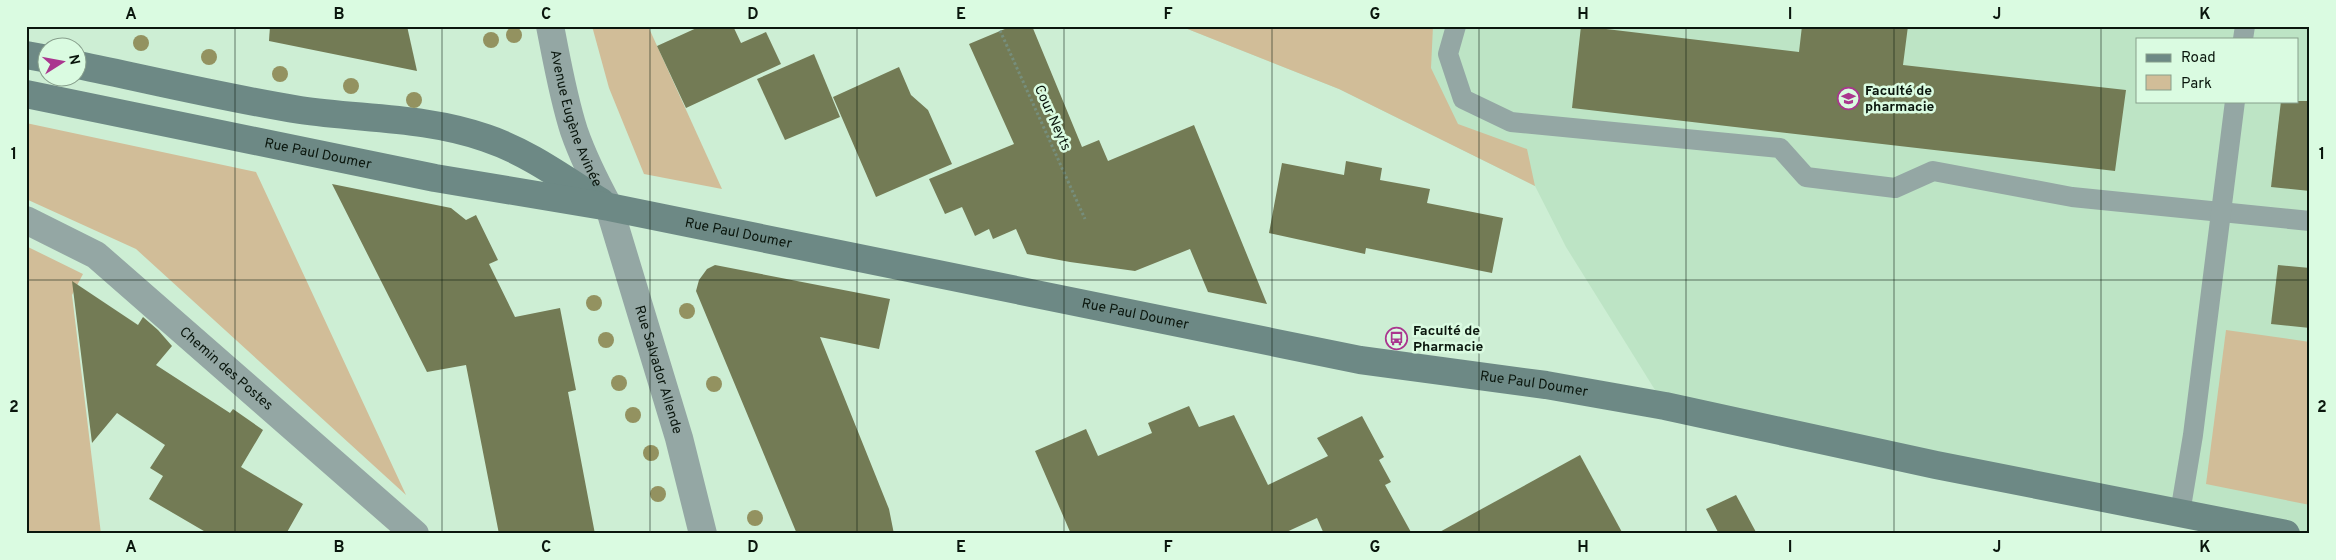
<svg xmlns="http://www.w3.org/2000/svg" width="2336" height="560" font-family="Overpass,sans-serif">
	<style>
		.built { fill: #bde4c5; fill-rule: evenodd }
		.green { fill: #d1bd98 }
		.building { fill: #737b55 }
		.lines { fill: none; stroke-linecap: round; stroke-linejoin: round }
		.path { stroke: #768e7c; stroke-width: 3; stroke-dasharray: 2.5 2.5; stroke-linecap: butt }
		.service { stroke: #94a7a4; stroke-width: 20 }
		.minor { stroke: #94a7a4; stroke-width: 28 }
		.tertiary { stroke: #94a7a4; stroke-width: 28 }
		.secondary { stroke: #6d8985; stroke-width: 28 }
		.tree { fill: #939260 }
		.grid { fill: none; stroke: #0a160d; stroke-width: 1; stroke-opacity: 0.55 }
		.labels { text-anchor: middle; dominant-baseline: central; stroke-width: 5; stroke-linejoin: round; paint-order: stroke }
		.poi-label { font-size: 14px; font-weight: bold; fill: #0a160d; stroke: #dafbe1; text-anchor: start }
		.street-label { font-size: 14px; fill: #0a160d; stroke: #dafbe1 }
		.neatline { fill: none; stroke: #0a160d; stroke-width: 2 }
		.grid-label { font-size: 16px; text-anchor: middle; font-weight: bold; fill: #0a160d }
	</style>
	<rect width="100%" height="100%" fill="#cdeed4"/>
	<!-- built -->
	<path class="built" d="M1180,26H2310V534H2286L1665,406L1566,247L1535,186L1339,89ZM2137,39H2297V101H2137Z"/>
	<!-- green -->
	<g class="green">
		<path d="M592,26H648L722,189L644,174L609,88Z"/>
		<path d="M1180,26H1433L1431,68L1458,124L1527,149L1535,186L1339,89Z"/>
		<path d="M26,123L256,172L406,495L136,249L26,199Z"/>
		<path d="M26,246L83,274L72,295L101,534H26Z"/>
		<path d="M2226,330L2310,342V505L2206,484Z"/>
	</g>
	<!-- building -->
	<g class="building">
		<path d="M270,26H407L417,71L269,41Z"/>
		<path d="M701,26H733L741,43L766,32L781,64L686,108L657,46Z"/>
		<path d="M1012,26H1032L1082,147L1099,140L1108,161L1194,125L1267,304L1208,292L1190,249L1135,271L1070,262L1027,254L1016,229L993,239L989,229L975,236L962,207L945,214L929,179L1014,144L969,44Z"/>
		<path d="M1581,26L1799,52L1802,26H1908L1903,65L2126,90L2115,171L1572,108Z"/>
		<path d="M814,54L840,117L785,140L757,79Z"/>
		<path d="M899,67L911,95L928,110L952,164L876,197L833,97Z"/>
		<path d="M2281,101H2310V191L2271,187Z"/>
		<path d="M1346,161L1382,168L1380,180L1430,189L1427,203L1503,218L1492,273L1366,248L1365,254L1269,233L1282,163L1344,175Z"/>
		<path d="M332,184L451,208L466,220L476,215L498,260L489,264L515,317L560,308L576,390L568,392L595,534H499L466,365L427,372Z"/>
		<path d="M715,265L890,299L879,349L820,337L889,509L894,534H797L696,291L699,280L707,269Z"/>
		<path d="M2278,265L2310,268V328L2271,324Z"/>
		<path d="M72,281L138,325L143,317L158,330L172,346L156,365L230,413L233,409L263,430L241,467L303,504L286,534H209L149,499L163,476L150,468L165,445L117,413L92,443Z"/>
		<path d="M1189,406L1199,427L1234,415L1268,485L1328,456L1317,438L1362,416L1384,457L1379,460L1391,482L1385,485L1412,534H1324L1317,518L1282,534H1071L1035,451L1086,429L1098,456L1152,433L1148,423Z"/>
		<path d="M1580,455L1623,534H1436Z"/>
		<path d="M1736,495L1757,534H1719L1706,509Z"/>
	</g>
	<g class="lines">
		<!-- path -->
		<path class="path" d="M998,26L1085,219"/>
		<!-- service -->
		<g class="service">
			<path d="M1456,26L1448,54L1463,99L1511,122L1780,148L1806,177L1895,188L1933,171L2072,197L2310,221"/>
			<path d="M2243,39L2245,26"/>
			<path d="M2180,513L2193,435L2235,101"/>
		</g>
		<!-- minor -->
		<g class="minor">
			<path id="s1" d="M609,207L679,438L703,534"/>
			<path id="s2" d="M26,220L96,255L415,534"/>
		</g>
		<!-- tertiary -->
		<path class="tertiary" id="s3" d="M550,26C557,61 563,97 574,131C583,157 596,183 609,207"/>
		<!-- secondary -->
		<g class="secondary">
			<path d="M26,55L48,59"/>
			<path d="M78,65C151,80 225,98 300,110C361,119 427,117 486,138C528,152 564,179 601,202"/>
			<path id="s4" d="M26,94L435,178L609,207L1360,360L1546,385L1665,406L1936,465L2286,534"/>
		</g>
	</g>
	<!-- trees -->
	<g class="tree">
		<circle cx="514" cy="35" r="8"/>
		<circle cx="491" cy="40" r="8"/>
		<circle cx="141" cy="43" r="8"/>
		<circle cx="209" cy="57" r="8"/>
		<circle cx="280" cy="74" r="8"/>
		<circle cx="351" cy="86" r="8"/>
		<circle cx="414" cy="100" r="8"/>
		<circle cx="594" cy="303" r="8"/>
		<circle cx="687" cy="311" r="8"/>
		<circle cx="606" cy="340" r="8"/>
		<circle cx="619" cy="383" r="8"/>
		<circle cx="714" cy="384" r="8"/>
		<circle cx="633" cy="415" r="8"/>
		<circle cx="651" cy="453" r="8"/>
		<circle cx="658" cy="494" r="8"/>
		<circle cx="755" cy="518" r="8"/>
	</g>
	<!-- grid -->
	<path class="grid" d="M235,26V534M442,26V534M650,26V534M857,26V534M1064,26V534M1272,26V534M1479,26V534M1686,26V534M1894,26V534M2101,26V534M26,280H2310"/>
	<!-- icons -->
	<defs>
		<symbol id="university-ring" viewBox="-11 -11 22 22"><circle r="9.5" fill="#dafbe1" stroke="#aa368f" stroke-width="1.5"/><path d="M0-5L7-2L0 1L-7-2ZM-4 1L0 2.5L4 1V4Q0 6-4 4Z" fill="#aa368f"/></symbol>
		<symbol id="bus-ring" viewBox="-11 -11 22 22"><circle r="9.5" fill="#dafbe1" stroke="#aa368f" stroke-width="1.5"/><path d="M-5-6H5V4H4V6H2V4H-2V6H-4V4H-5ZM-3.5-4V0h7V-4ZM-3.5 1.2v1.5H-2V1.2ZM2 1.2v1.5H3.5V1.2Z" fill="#aa368f"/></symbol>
	</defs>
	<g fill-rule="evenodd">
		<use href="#university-ring" x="1836" y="86" width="25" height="25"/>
		<use href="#bus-ring" x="1384" y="326" width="25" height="25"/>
	</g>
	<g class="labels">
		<!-- poi labels -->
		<g class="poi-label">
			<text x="1865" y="91">Faculté de<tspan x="1865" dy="16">pharmacie</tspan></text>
			<text x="1413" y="331">Faculté de<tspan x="1413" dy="16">Pharmacie</tspan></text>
		</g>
		<!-- street labels -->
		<g class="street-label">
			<text stroke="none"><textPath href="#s3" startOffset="96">Avenue Eugène Avinée</textPath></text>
			<text transform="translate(1052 118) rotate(66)">Cour Neyts</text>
			<text stroke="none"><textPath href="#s4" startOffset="298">Rue Paul Doumer</textPath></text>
			<text stroke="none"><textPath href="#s4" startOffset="726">Rue Paul Doumer</textPath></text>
			<text stroke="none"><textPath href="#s4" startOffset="1131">Rue Paul Doumer</textPath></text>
			<text stroke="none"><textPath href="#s2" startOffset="251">Chemin des Postes</textPath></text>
			<text stroke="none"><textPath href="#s1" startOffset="170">Rue Salvador Allende</textPath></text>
			<text stroke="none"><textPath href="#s4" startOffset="1536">Rue Paul Doumer</textPath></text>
		</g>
	</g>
	<!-- border -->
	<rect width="2336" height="560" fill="none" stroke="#dafbe1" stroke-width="55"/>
	<!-- legend -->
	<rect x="2136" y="38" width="162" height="65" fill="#dafbe1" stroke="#879f8c"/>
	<rect x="2146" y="54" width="25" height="8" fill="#6d8985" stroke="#879f8c"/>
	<text x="2181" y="62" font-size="15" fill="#0a160d">Road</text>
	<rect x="2146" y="75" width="25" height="15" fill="#d1bd98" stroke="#879f8c"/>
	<text x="2181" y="88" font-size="15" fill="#0a160d">Park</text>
	<!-- north arrow -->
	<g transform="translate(62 62) rotate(79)"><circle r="24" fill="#dafbe1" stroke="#879f8c"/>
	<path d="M0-4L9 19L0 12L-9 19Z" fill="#aa368f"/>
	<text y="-8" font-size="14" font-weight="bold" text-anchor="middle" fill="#0a160d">N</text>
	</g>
	<rect x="28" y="28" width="2280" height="504" class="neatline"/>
	<g class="grid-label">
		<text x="131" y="19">A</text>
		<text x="339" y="19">B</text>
		<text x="546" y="19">C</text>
		<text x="753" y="19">D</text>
		<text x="961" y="19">E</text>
		<text x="1168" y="19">F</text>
		<text x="1375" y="19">G</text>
		<text x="1583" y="19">H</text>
		<text x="1790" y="19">I</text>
		<text x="1997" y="19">J</text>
		<text x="2205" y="19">K</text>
		<text x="14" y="159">1</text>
		<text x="2322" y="159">1</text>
		<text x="14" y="412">2</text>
		<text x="2322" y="412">2</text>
		<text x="131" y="552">A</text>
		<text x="339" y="552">B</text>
		<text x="546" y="552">C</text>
		<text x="753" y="552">D</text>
		<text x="961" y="552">E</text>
		<text x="1168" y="552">F</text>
		<text x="1375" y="552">G</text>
		<text x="1583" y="552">H</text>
		<text x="1790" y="552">I</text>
		<text x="1997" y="552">J</text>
		<text x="2205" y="552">K</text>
	</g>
</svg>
